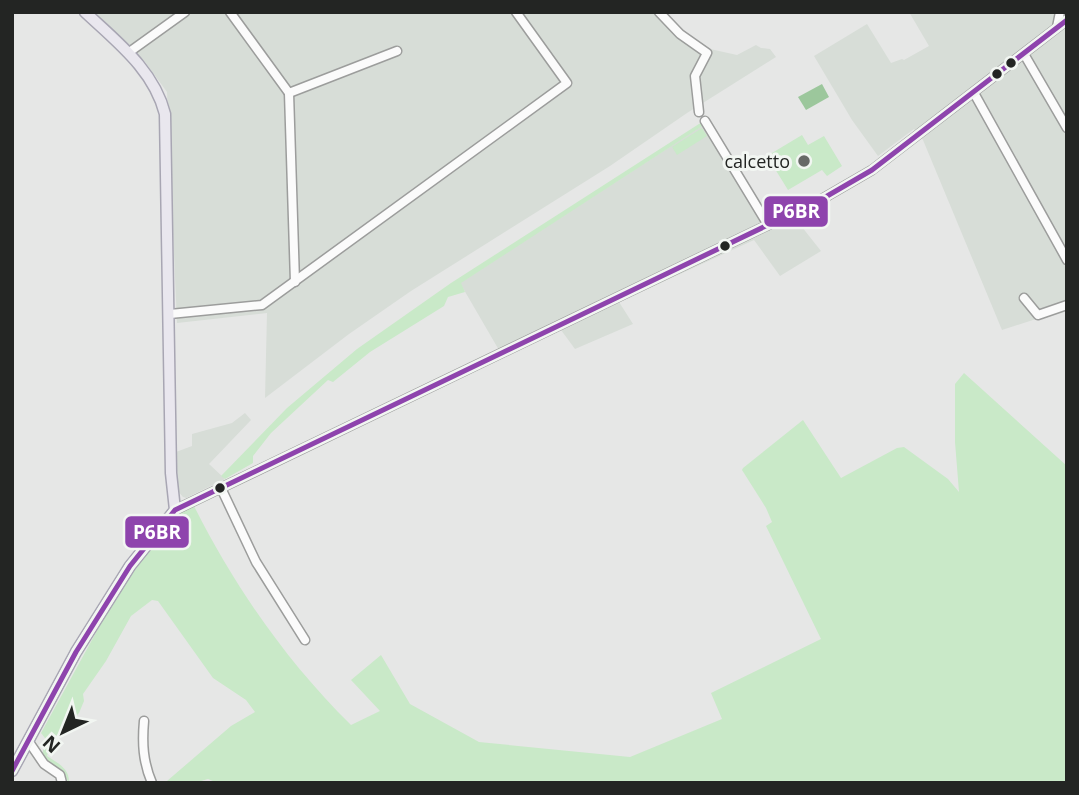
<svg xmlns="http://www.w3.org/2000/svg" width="1079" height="795" font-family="'Open Sans',sans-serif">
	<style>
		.built { fill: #d7ddd7 }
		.green { fill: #c9e9c8 }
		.water { fill: #9cc79c }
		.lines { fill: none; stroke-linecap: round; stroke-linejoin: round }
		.minor-casing { stroke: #9c9d9c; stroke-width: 11 }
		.major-casing { stroke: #a8a6b3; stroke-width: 13 }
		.minor { stroke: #fbfbfb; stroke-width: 8 }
		.major { stroke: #e9e7ee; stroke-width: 10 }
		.bus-1-casing { stroke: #f2f6f2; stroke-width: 10 }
		.bus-1 { stroke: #8e44ad; stroke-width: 5 }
		.bus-dot { fill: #232523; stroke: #f2f6f2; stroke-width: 2.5 }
		.poi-dot { fill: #676967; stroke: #f2f6f2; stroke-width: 2.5 }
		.labels { text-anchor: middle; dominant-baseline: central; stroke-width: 6; stroke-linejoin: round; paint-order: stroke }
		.poi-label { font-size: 18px; fill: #232523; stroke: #f2f6f2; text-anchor: end }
		.line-badge { stroke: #f2f6f2; stroke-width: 2.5 }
		.badge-label { font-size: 19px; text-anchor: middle; font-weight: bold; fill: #fff }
	</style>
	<rect width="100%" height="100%" fill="#e6e7e6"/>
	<!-- built -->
	<g class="built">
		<path d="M94,12H660L697,44L710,49L737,55L756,45L761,48L770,49L776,57L687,113L610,166L411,291L349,334L265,398L267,313L177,323L167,92L145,62Z"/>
		<path d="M909,12H1067V309L1002,330L923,140L914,129L878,156L852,120L814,56L867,24L891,63L902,59L904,60L929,46Z"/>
		<path d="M702,126L767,230L794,217L821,251L780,276L754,240L619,302L633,324L575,349L561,330L503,357L460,283Z"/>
		<path d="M245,413L251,420L209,464L225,479L186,498L183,497L178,491L176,452L192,446V434L232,423Z"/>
	</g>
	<!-- green -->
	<g class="green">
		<path d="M702,122L704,125L461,283L465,292L448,297L444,306L370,352L333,382L328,380L271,433L253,456V463L225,479L221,476L287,408L357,349L451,283Z"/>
		<path d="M702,128L707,136L677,155L672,147Z"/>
		<path d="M802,135L808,145L824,136L842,166L827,176L822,170L788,190L767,156Z"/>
		<path d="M964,373L1067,466V783H218L208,779L194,783H156L167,781L231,726L255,712L246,700L213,678L158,601L152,600L131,616L106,661L83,694L84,701L79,713L51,741L47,756C58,763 70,769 69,783L61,770L42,757L45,738L41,733L122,585L159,533L176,512L193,504C234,586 286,661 351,725L380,711L351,680L381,655L410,704L479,742L630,757L722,719L711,693L821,639L766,526L772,522L766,508L742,470L743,468L803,420L841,478L897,448L904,447L948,479L959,492L955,442V384Z"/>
	</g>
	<!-- water -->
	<path class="water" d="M822,84L829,97L806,110L798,97Z"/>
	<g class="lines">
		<defs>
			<g id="minor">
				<path d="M230,12L289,93L397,51"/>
				<path d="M659,12L680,34L707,53L695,76L699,112"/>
				<path d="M1057,27L1060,12"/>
				<path d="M128,53L185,12"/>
				<path d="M1024,54L1067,128"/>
				<path d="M289,93L295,282"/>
				<path d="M974,93L1067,260"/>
				<path d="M705,121L768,225"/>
				<path d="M1024,298L1038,315L1067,305"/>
				<path d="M170,314L262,305L567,83L516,12"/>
				<path d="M221,488L256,562L305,640"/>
				<path d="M175,510L822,199L872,170L1067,20"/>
				<path d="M144,721C142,743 143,762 152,783"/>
				<path d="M29,742L44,764L60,775L62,783"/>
			</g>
			<path id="major" d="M12,771L76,652L130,566L175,510L171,473L165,114C154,70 117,42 85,12"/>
		</defs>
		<!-- minor casing -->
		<use href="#minor" class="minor-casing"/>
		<!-- major casing -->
		<use href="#major" class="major-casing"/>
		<!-- minor -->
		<use href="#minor" class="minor"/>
		<!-- major -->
		<use href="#major" class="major"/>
		<defs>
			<path id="bus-1" d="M12,771L76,652L130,566L175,510L822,199L872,170L1067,20"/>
		</defs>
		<!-- bus-1 casing -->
		<use href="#bus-1" class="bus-1-casing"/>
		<!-- bus-1 -->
		<use href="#bus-1" class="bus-1"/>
	</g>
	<!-- markers -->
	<g class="bus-dot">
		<circle cx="1011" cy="63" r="6"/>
		<circle cx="997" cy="74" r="6"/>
		<circle cx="725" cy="246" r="6"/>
		<circle cx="220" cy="488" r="6"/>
	</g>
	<circle class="poi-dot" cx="804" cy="161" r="7"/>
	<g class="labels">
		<!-- poi labels -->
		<g class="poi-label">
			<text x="790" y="161">calcetto</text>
		</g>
	</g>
	<g class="line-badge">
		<rect x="763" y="195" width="66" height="33" rx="7" fill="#8e44ad"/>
		<rect x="124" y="515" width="66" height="34" rx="7" fill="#8e44ad"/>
	</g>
	<g class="badge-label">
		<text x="796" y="218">P6BR</text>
		<text x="157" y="539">P6BR</text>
	</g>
	<!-- border -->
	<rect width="1079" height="795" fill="none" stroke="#232523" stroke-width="28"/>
	<!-- north arrow -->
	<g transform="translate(63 732) rotate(223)" stroke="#f2f6f2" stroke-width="5" paint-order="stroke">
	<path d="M0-5L12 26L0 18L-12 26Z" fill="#232523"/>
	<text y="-10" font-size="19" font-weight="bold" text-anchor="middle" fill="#232523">N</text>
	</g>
</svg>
